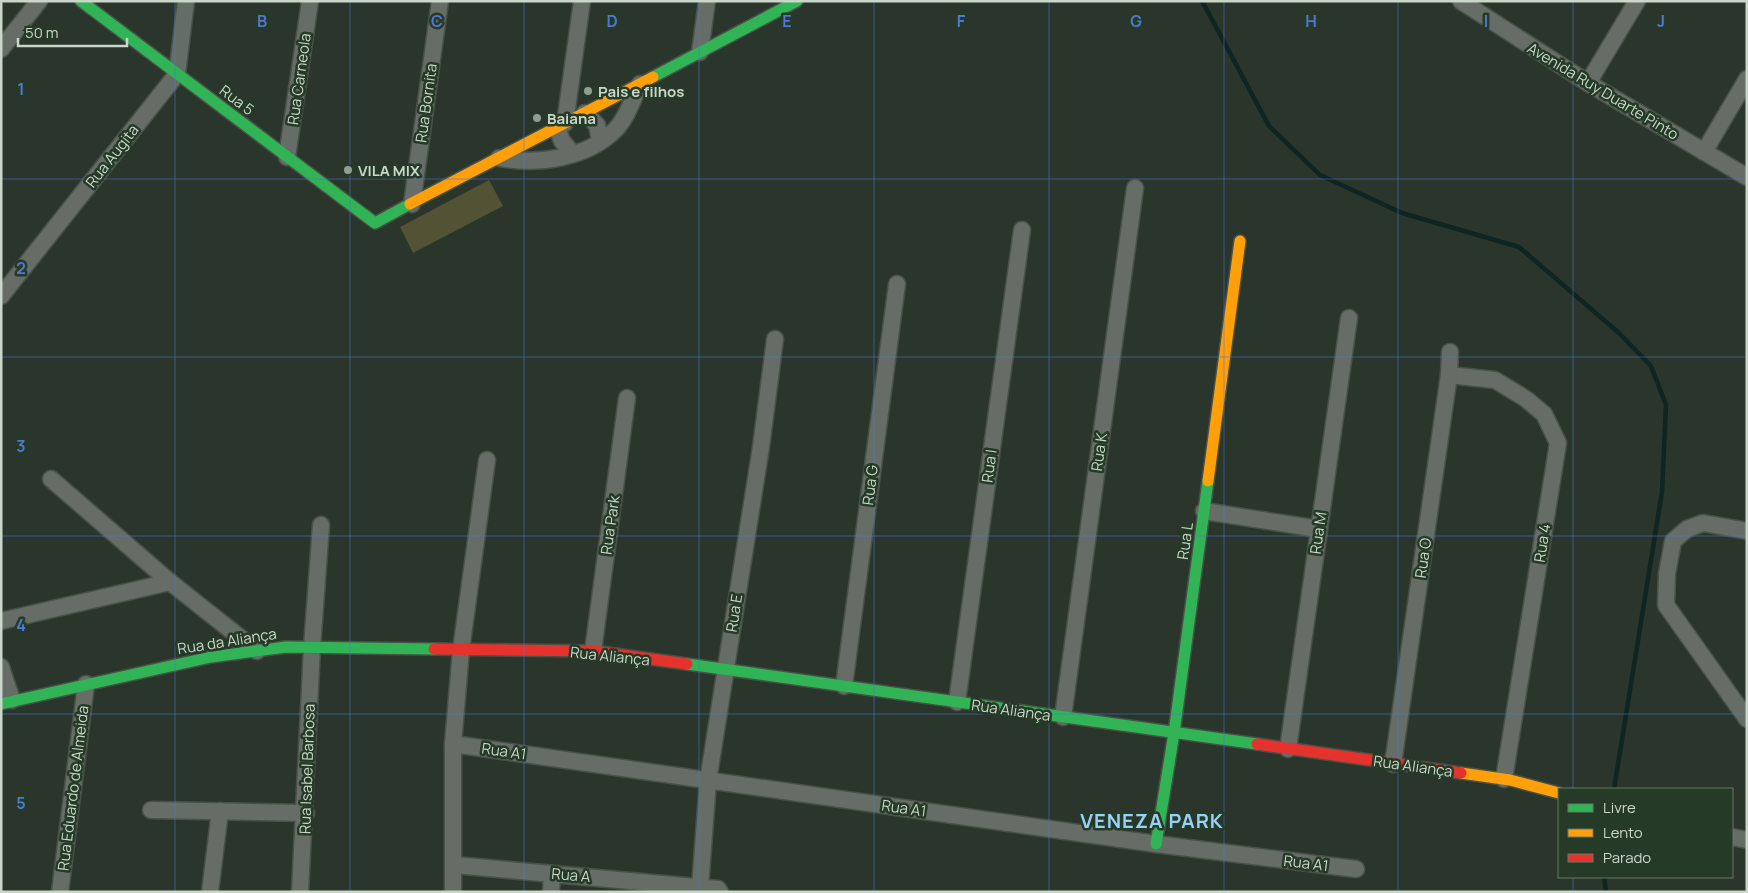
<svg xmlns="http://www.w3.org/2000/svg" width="1748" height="893" font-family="Manrope,sans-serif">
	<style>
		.green { fill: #525235 }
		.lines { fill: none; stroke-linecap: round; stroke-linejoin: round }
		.stream { stroke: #0e2521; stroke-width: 4.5 }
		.street-casing { stroke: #475147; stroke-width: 19 }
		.fast-casing { stroke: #475147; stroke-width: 14 }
		.slow-casing { stroke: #475147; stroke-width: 14 }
		.jam-casing { stroke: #475147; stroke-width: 14 }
		.street { stroke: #656d66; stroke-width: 16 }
		.fast { stroke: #30b455; stroke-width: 11 }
		.slow { stroke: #ff9f0a; stroke-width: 11 }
		.jam { stroke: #e5322d; stroke-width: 11 }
		.grid { fill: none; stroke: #5177d4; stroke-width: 1; stroke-opacity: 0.55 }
		.poi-dot { fill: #919e92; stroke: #253a27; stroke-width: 2 }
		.labels { text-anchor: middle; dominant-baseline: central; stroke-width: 5; stroke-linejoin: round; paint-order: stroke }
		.street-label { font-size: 15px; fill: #c9d6c9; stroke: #253a27 }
		.poi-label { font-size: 15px; font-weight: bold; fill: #c9d6c9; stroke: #253a27; text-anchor: start }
		.district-label { font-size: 20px; font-weight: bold; letter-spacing: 1px; fill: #9acff8; stroke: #253a27 }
		.grid-label { font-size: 16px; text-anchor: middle; font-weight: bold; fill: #5177d4; stroke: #253a27; stroke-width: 5; stroke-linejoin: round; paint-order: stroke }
	</style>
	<rect width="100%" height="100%" fill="#2a352b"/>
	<!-- green -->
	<path class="green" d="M489,180L503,206L413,253L400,227Z"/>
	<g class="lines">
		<!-- stream -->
		<g class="stream">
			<path d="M1202,1L1269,126L1320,175L1402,213L1519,247L1619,333L1651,366L1666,405L1662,492L1614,789"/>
			<path d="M1604,877L1606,892"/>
		</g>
		<defs>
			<g id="street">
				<path d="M1461,1L1588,83L1747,177"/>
				<path d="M1,49L39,1"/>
				<path d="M700,52L707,1"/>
				<path d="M1588,83L1637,1"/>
				<path d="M585,113L597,125L600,141"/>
				<path d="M565,123L582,1"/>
				<path d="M557,128L562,141L573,154"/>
				<path d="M1704,152L1747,79"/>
				<path d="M287,157L310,1"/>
				<path d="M499,158C538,165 587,159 616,129C627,117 633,99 640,84"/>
				<path d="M412,204L440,1"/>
				<path d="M1,296L177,74L186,1"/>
				<path d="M1449,375L1495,380L1526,399L1544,414L1558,443L1504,779"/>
				<path d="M51,479L170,582L257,651"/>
				<path d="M1204,511L1319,529"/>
				<path d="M1747,531L1703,523L1687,529L1673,541L1667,574L1666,605L1747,719"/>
				<path d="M1,621L170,582"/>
				<path d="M593,651L627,398"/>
				<path d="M1,667L12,700"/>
				<path d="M844,686L897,284"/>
				<path d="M957,702L1022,230"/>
				<path d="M1063,717L1135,188"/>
				<path d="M453,744L1156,844L1356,869"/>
				<path d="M1288,749L1349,318"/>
				<path d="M1393,764L1449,375L1450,352"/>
				<path d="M151,810L306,813"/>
				<path d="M1732,837L1747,840"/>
				<path d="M454,865L718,889L720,892"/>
				<path d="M700,887L708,781L761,447L775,339"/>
				<path d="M60,892L86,684"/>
				<path d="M210,892L220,811"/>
				<path d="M300,892L312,647L321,525"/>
				<path d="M453,892V744L461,650L487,460"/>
				<path d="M551,892L552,874"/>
			</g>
			<g id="fast">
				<path d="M81,1L375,223L410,204"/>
				<path d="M653,77L797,1"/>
				<path d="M687,664L1257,744"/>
				<path d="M1,704L211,657L286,647L434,649"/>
				<path d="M1156,844L1174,733L1208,481"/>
			</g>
			<g id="slow">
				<path d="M410,204L653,77"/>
				<path d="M1208,481L1240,241"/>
				<path d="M1461,773L1510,780L1559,793"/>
			</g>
			<g id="jam">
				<path d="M434,649L593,651L687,664"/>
				<path d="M1257,744L1461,773"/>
			</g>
		</defs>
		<!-- street casing -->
		<use href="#street" class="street-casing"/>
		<!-- fast casing -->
		<use href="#fast" class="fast-casing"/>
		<!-- slow casing -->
		<use href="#slow" class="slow-casing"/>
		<!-- jam casing -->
		<use href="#jam" class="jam-casing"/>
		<!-- street -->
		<use href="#street" class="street"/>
		<!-- fast -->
		<use href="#fast" class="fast"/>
		<!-- slow -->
		<use href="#slow" class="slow"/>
		<!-- jam -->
		<use href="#jam" class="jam"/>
	</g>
	<!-- grid -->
	<path class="grid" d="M175,1V892M350,1V892M524,1V892M699,1V892M874,1V892M1049,1V892M1224,1V892M1398,1V892M1573,1V789M1,179H1747M1,357H1747M1,536H1747M1,714H1747M1573,877V892"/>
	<!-- markers -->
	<g class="poi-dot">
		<circle cx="588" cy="91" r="5"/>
		<circle cx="537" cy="118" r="5"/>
		<circle cx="348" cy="170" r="5"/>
	</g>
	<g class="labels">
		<!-- street labels -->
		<g class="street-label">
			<text transform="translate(299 79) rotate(-82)">Rua Carneola</text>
			<text transform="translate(1603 91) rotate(31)">Avenida Ruy Duarte Pinto</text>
			<text transform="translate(237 100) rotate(37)">Rua 5</text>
			<text transform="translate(426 103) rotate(-82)">Rua Bornita</text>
			<text transform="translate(112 156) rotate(-52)">Rua Augita</text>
			<text transform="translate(1099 452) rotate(-82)">Rua K</text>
			<text transform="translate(989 466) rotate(-82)">Rua I</text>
			<text transform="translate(870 485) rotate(-83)">Rua G</text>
			<text transform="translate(610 525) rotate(-82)">Rua Park</text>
			<text transform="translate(1318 533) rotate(-82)">Rua M</text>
			<text transform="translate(1185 541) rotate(-82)">Rua L</text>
			<text transform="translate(1542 543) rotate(-81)">Rua 4</text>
			<text transform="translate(1423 558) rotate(-82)">Rua O</text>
			<text transform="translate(734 613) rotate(-81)">Rua E</text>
			<text transform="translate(227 641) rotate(-9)">Rua da Aliança</text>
			<text transform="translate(610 656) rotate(6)">Rua Aliança</text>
			<text transform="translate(1011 710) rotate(8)">Rua Aliança</text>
			<text transform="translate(504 751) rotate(8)">Rua A1</text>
			<text transform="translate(1413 766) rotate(8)">Rua Aliança</text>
			<text transform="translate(307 769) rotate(-88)">Rua Isabel Barbosa</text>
			<text transform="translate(73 788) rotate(-83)">Rua Eduardo de Almeida</text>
			<text transform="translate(904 808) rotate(8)">Rua A1</text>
			<text transform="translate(1306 863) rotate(7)">Rua A1</text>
			<text transform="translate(571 875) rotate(5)">Rua A</text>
		</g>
		<!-- poi labels -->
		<g class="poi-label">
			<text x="598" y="91">Pais e filhos</text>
			<text x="547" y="118">Baiana</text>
			<text x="358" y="170">VILA MIX</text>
		</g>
		<!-- district labels -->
		<g class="district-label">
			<text x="1152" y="820">VENEZA PARK</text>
		</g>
	</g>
	<g class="grid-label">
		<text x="262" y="27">B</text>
		<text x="437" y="27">C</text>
		<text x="612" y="27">D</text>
		<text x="787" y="27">E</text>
		<text x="961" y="27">F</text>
		<text x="1136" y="27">G</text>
		<text x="1311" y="27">H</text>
		<text x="1486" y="27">I</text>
		<text x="1661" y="27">J</text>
		<text x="21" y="95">1</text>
		<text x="21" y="274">2</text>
		<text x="21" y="452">3</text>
		<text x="21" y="631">4</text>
		<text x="21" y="809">5</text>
	</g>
	<!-- border -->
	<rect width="1748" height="893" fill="none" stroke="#c9d6c9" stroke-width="5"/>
	<!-- legend -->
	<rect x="1558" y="788" width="175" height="90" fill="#253a27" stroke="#677868"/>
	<rect x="1568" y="804" width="25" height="8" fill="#30b455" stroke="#677868"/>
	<text x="1603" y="813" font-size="15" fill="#c9d6c9">Livre</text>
	<rect x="1568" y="829" width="25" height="8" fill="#ff9f0a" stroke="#677868"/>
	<text x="1603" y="838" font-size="15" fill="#c9d6c9">Lento</text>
	<rect x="1568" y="854" width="25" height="8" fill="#e5322d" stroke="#677868"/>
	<text x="1603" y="863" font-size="15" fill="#c9d6c9">Parado</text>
	<!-- scale -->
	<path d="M18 38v8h109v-8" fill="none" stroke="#c9d6c9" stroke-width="2.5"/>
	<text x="25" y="38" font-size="15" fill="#c9d6c9" stroke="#253a27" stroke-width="4" paint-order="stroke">50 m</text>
</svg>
